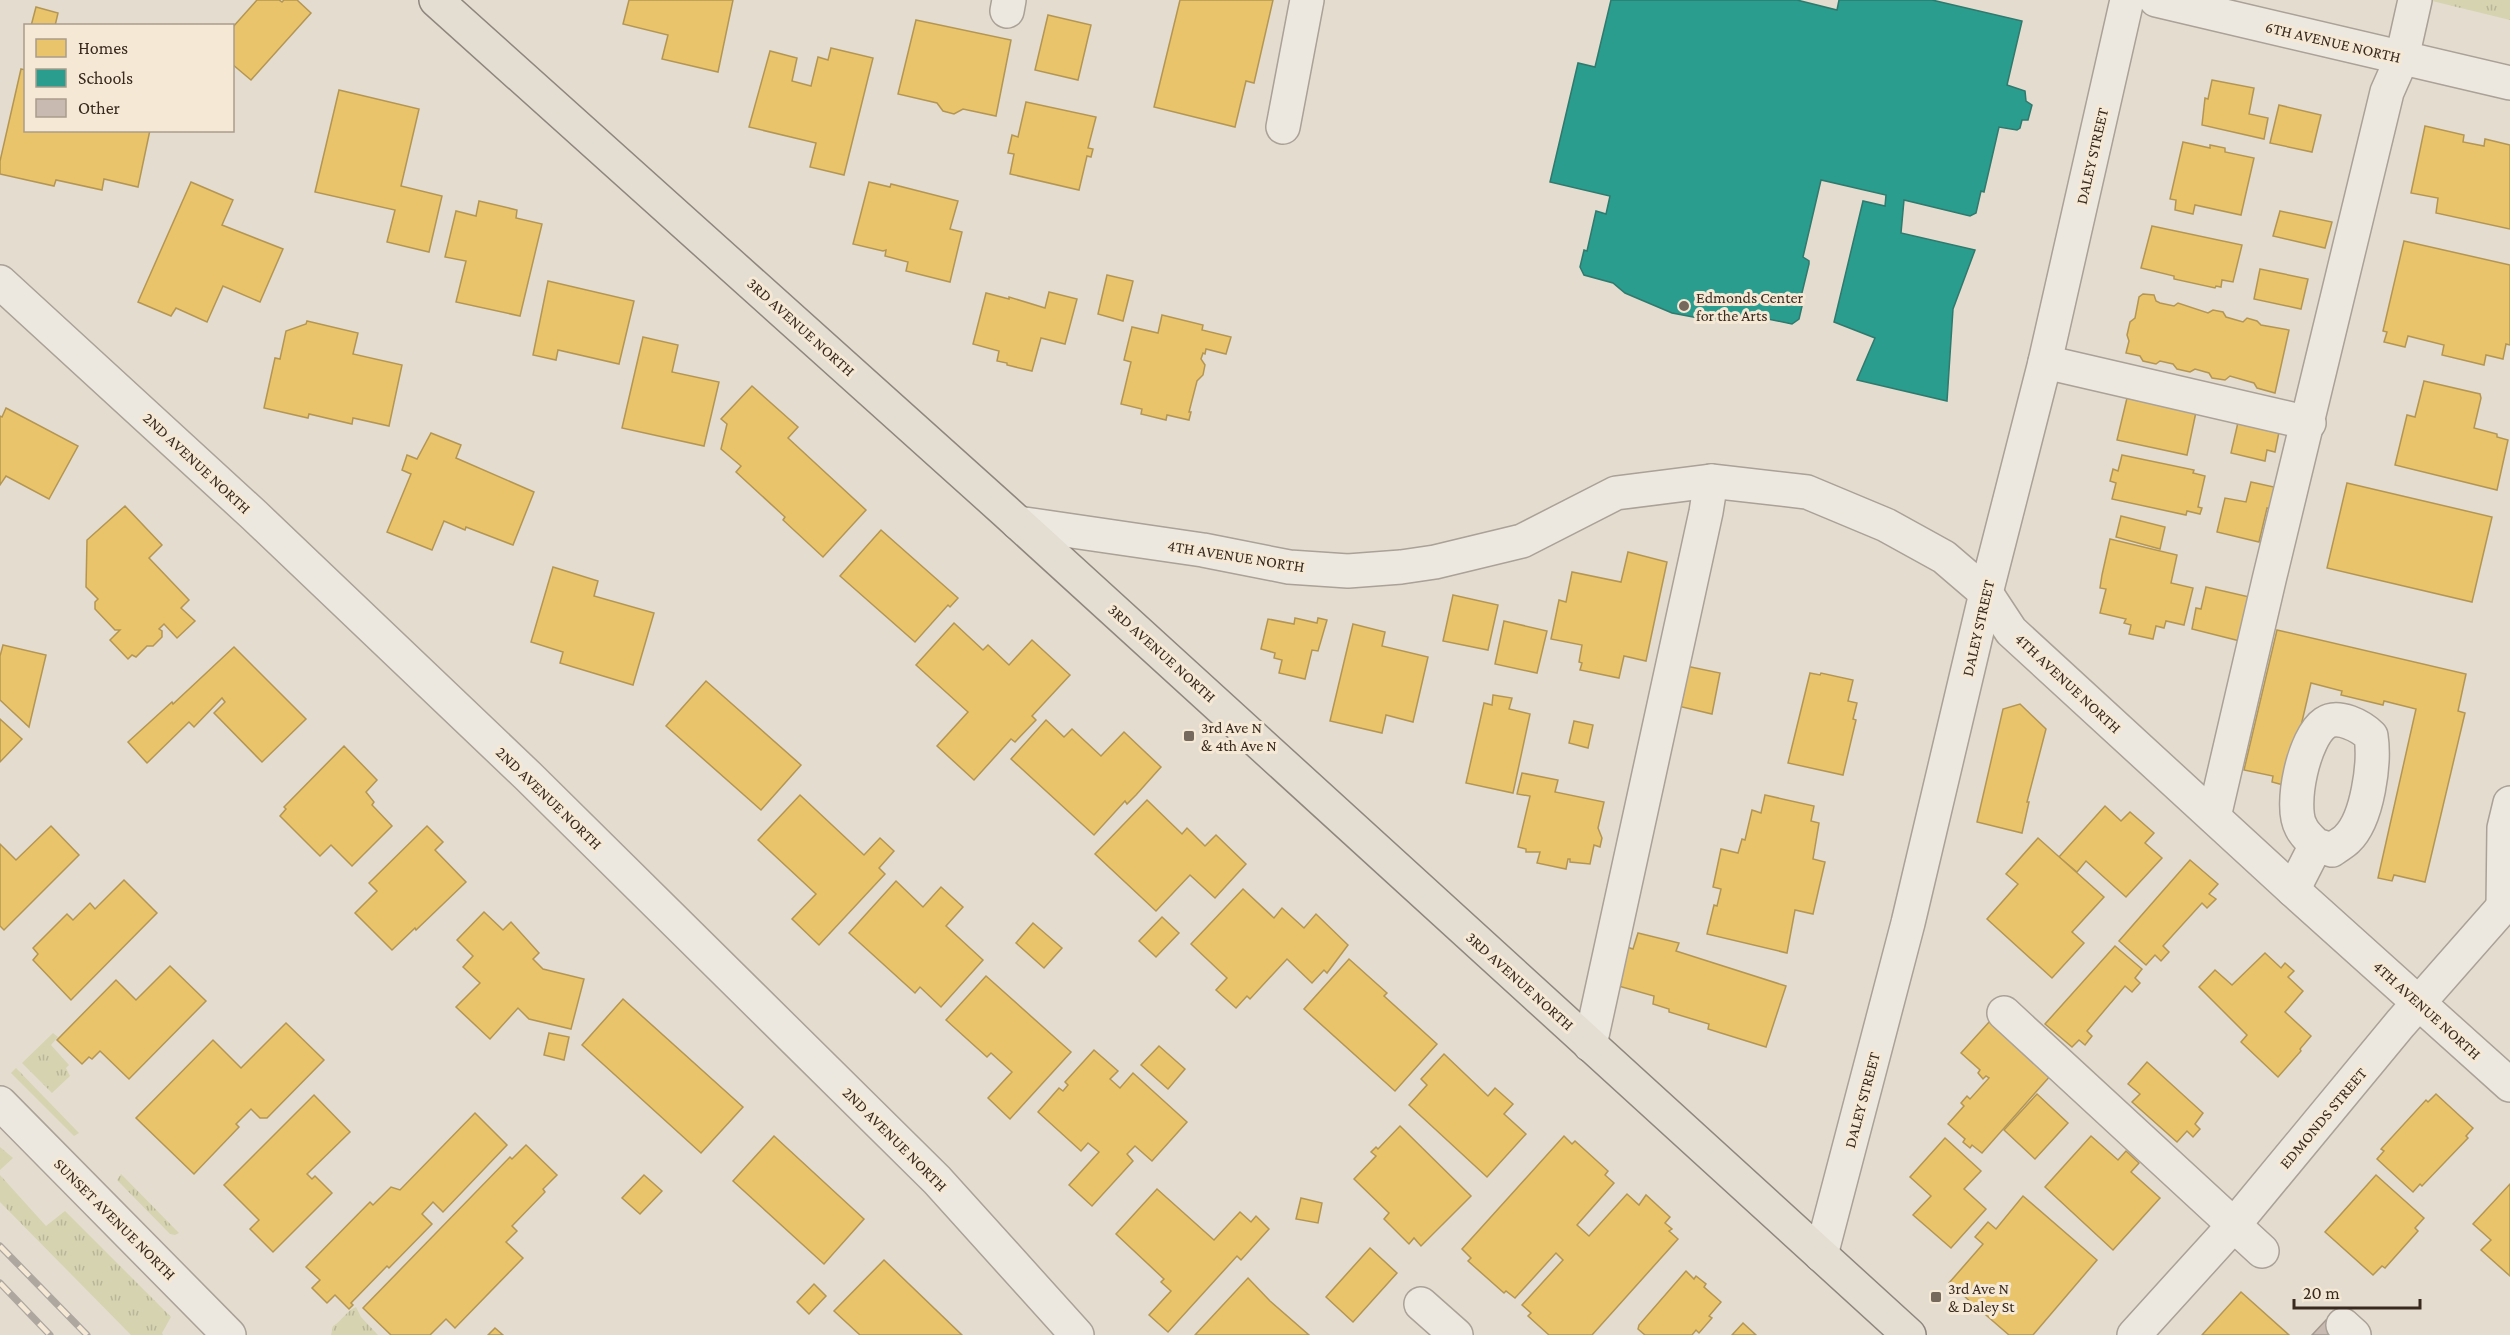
<svg xmlns="http://www.w3.org/2000/svg" width="2510" height="1335" font-family="'Crimson Pro',serif">
	<style>
		.grass { fill: url(#grass-tufts) }
		.homes { fill: #e9c46a; stroke: #b49654; stroke-width: 1.5 }
		.schools { fill: #2a9d8f; stroke: #2e7a6d; stroke-width: 1.5 }
		.building { fill: #c8bab0; stroke: #a5988e; stroke-width: 1.5 }
		.lines { fill: none; stroke-linecap: round; stroke-linejoin: round }
		.minor-casing { stroke: #aaa197; stroke-width: 36 }
		.major-casing { stroke: #8f877e; stroke-width: 36 }
		.minor { stroke: #ece8e0; stroke-width: 33 }
		.major { stroke: #e4ddd2; stroke-width: 33 }
		.rail-casing { stroke: #ada7a0; stroke-width: 7 }
		.rail { stroke: #f5e9d5; stroke-width: 4.5; stroke-dasharray: 14; stroke-linecap: butt }
		.poi-dot { fill: #75685d; stroke: #f5e9d5; stroke-width: 2 }
		.labels { text-anchor: middle; dominant-baseline: central; stroke-width: 6; stroke-linejoin: round; paint-order: stroke }
		.street-label { font-size: 16px; fill: #39291f; stroke: #f5e9d5 }
		.poi-label { font-size: 16px; fill: #39291f; stroke: #f5e9d5; text-anchor: start }
	</style>
	<defs>
		<pattern id="grass-tufts" width="24" height="20" patternUnits="userSpaceOnUse" patternTransform="scale(1.5)"><rect width="24" height="20" fill="#d6d3b1"/><path d="M3 7l-1-3M5 7V3M7 7l1-3M15 17l-1-3M17 17v-4M19 17l1-3" fill="none" stroke="#b8b598"/></pattern>
	</defs>
	<rect width="100%" height="100%" fill="#e4dccf"/>
	<!-- grass -->
	<g class="grass">
		<path d="M2433,0H2510V20L2432,1Z"/>
		<path d="M53,1033L58,1037L51,1045L69,1065L66,1068L70,1076L52,1093L22,1063Z"/>
		<path d="M16,1068L79,1133L74,1136L11,1073Z"/>
		<path d="M0,1147L13,1158L0,1170Z"/>
		<path d="M121,1174L179,1233L175,1235L170,1234L117,1180Z"/>
		<path d="M0,1175L46,1226L65,1211L171,1317L162,1333L163,1335H131L0,1202Z"/>
		<path d="M356,1307L361,1317L378,1335H331L333,1326C342,1321 346,1311 356,1307Z"/>
	</g>
	<!-- homes -->
	<g class="homes">
		<path d="M257,0H279L282,2L284,0H297L311,13L251,80L232,64V28Z"/>
		<path d="M629,0H733L718,72L662,59L668,35L623,24Z"/>
		<path d="M1180,0H1273L1254,83L1246,81L1235,127L1154,107Z"/>
		<path d="M36,7L58,13L55,26H31Z"/>
		<path d="M1048,15L1091,25L1078,80L1035,70Z"/>
		<path d="M916,20L1011,40L996,116L963,109L954,114L943,111L937,103L898,94Z"/>
		<path d="M831,48L873,58L844,175L810,167L816,143L749,127L770,51L797,58L792,81L811,86L818,57L828,60Z"/>
		<path d="M21,69L26,70V130H150L138,187L104,179L102,190L56,180L54,186L0,174V161Z"/>
		<path d="M2212,80L2254,88L2249,114L2268,118L2264,139L2202,125L2205,98L2208,99Z"/>
		<path d="M339,90L419,109L401,186L442,196L429,252L387,242L395,210L315,192Z"/>
		<path d="M1026,102L1096,117L1088,148L1093,149L1091,157L1087,156L1079,190L1010,174L1014,154L1008,153L1012,135L1018,137Z"/>
		<path d="M2279,105L2321,115L2312,152L2270,143Z"/>
		<path d="M2425,126L2464,135L2463,142L2484,146L2485,139L2510,145V229L2436,213L2438,198L2411,193Z"/>
		<path d="M2183,142L2210,148V145L2225,148V152L2254,158L2241,215L2195,205L2193,214L2175,210L2176,200L2170,199Z"/>
		<path d="M191,182L233,200L222,225L283,249L260,302L223,286L207,322L176,308L171,316L138,302Z"/>
		<path d="M869,182L890,187L891,184L958,201L950,229L962,232L950,282L906,271L908,262L885,256L886,250L883,251L853,244Z"/>
		<path d="M479,201L517,210L516,218L542,224L520,316L456,302L466,261L445,257L456,211L476,216Z"/>
		<path d="M2280,211L2332,222L2325,248L2273,236Z"/>
		<path d="M2152,226L2242,245L2233,282L2222,280L2221,287L2216,286L2215,288L2174,279V276L2141,268Z"/>
		<path d="M2404,241L2510,265V345L2506,344L2503,359L2486,355L2484,365L2442,355L2444,345L2408,336L2405,347L2384,342L2387,332L2383,331Z"/>
		<path d="M2260,269L2308,279L2301,309L2254,299Z"/>
		<path d="M1107,275L1133,281L1123,321L1098,314Z"/>
		<path d="M548,281L634,301L619,364L558,350L556,360L533,355Z"/>
		<path d="M1049,292L1077,299L1065,344L1041,338L1032,371L1007,365V363L997,361L999,351L973,344L986,293L1009,299V297L1045,308Z"/>
		<path d="M2143,294L2154,295L2156,301L2160,303L2174,306L2178,303L2208,313L2213,310L2223,312L2226,317L2243,322L2247,318L2257,321L2261,325L2289,330L2275,393L2257,388L2254,383L2230,376L2225,380L2212,378L2209,373L2195,369L2190,372L2177,369L2173,364L2160,361L2156,364L2143,361L2140,356L2126,353L2129,341L2127,335L2130,322L2135,318L2139,297Z"/>
		<path d="M1162,315L1203,325L1202,330L1231,337L1226,354L1206,349L1205,354L1203,353L1201,359L1205,365L1203,375L1197,381L1189,412H1191L1189,420L1167,415L1166,420L1141,414L1142,409L1121,404L1131,362L1124,360L1132,327L1158,333Z"/>
		<path d="M307,321L358,333L353,354L402,365L389,426L353,418L352,424L309,414L308,418L264,408L275,358L280,359L286,331L306,324Z"/>
		<path d="M643,337L678,345L672,372L719,382L704,446L622,428Z"/>
		<path d="M2424,381L2480,394L2481,398L2474,428L2497,434V437L2508,440L2497,490L2395,465L2407,415L2415,417Z"/>
		<path d="M752,386L798,427L788,438L866,510L823,557L783,520L785,517L736,472L741,466L721,449L727,424L721,419Z"/>
		<path d="M2127,398L2196,412L2187,455L2117,440Z"/>
		<path d="M6,408L78,446L49,499L6,476L0,485V416L2,417Z"/>
		<path d="M2239,418L2280,427L2275,452L2267,450L2265,461L2231,453Z"/>
		<path d="M431,433L461,445L456,458L534,492L513,545L466,527L465,530L444,521L432,550L387,532L411,474L402,470L407,455L417,459Z"/>
		<path d="M2122,455L2194,470L2193,473L2205,476L2198,507L2202,508L2200,514L2187,511L2186,515L2112,499L2116,483L2110,481L2113,469L2118,471Z"/>
		<path d="M2251,482L2283,489L2278,511L2267,508L2259,542L2217,532L2225,498L2246,502Z"/>
		<path d="M2347,483L2492,517L2472,602L2327,568Z"/>
		<path d="M125,506L162,545L149,558L189,600L181,608L195,621L177,638L164,624L159,629L162,631V637L153,646H147L136,657L132,655L128,659L110,640L120,630H115L95,609V602L98,599L86,587L87,540Z"/>
		<path d="M2121,516L2165,527L2160,549L2116,537Z"/>
		<path d="M881,530L958,598L950,607L948,605L915,642L840,576Z"/>
		<path d="M2110,539L2177,555L2171,583L2193,588L2184,625L2166,621L2164,628L2156,626L2153,639L2129,634L2131,625L2124,623L2126,619L2100,613L2106,589L2100,588L2102,575Z"/>
		<path d="M1628,552L1667,562L1646,661L1624,656L1619,678L1580,670L1582,663L1579,662L1582,645L1551,639L1559,600L1566,602L1572,572L1621,582Z"/>
		<path d="M553,567L598,581L594,596L654,613L633,685L560,663L563,652L531,642Z"/>
		<path d="M2206,587L2258,599L2248,643L2192,629L2196,608L2201,609Z"/>
		<path d="M1453,595L1498,605L1488,650L1443,641Z"/>
		<path d="M1295,618L1317,623L1318,618L1327,620L1318,651L1312,650L1305,679L1279,673L1282,660L1274,658L1275,653L1261,649L1268,619L1294,624Z"/>
		<path d="M1504,621L1547,631L1537,673L1495,664Z"/>
		<path d="M954,623L983,650L988,645L1009,665L1032,640L1070,675L1032,716L1036,720L1015,742L1011,739L974,780L937,746L968,712L916,665Z"/>
		<path d="M1353,624L1385,632L1382,646L1428,657L1413,722L1386,715L1382,733L1330,721Z"/>
		<path d="M2277,630L2466,674L2458,711L2465,713L2425,882L2394,875L2392,881L2378,878L2416,709L2384,701L2383,705L2341,695L2342,691L2311,683L2287,786L2272,782L2273,776L2244,770Z"/>
		<path d="M3,645L46,655L29,727L0,700V656Z"/>
		<path d="M234,647L306,719L262,762L214,713L225,702L222,698L194,727L189,722L147,763L128,742L172,702L173,704Z"/>
		<path d="M1686,666L1720,673L1712,714L1678,706Z"/>
		<path d="M1810,673L1820,675L1821,673L1853,680L1848,701L1857,703L1853,719L1856,720L1843,775L1788,763Z"/>
		<path d="M706,681L801,765L761,810L666,726Z"/>
		<path d="M1493,695L1512,698L1509,709L1530,714L1513,793L1466,783L1484,703L1492,705Z"/>
		<path d="M2020,704L2046,729L2027,802H2029L2022,833L1977,822L2003,709Z"/>
		<path d="M0,719L22,739L0,762Z"/>
		<path d="M1046,720L1064,737L1072,729L1101,756L1124,732L1161,767L1136,795L1127,804L1125,801L1094,835L1011,759Z"/>
		<path d="M1574,721L1593,725L1588,748L1569,743Z"/>
		<path d="M344,746L377,780L366,792L374,802L372,805L392,826L352,866L331,845L320,856L280,816L286,809L284,807Z"/>
		<path d="M1522,773L1558,780L1555,792L1604,802L1598,828L1602,838L1600,847L1594,845L1590,864L1570,862V859H1568L1566,869L1537,863L1540,852H1526V849L1518,847L1530,796L1517,794Z"/>
		<path d="M800,795L864,855L880,838L894,851L879,868L885,874L819,945L792,919L816,894L758,840Z"/>
		<path d="M1765,795L1814,806L1811,821L1819,823L1813,859L1825,862L1813,914L1795,910L1787,953L1707,934L1714,905L1717,906L1721,889L1713,887L1721,849L1738,853L1742,839L1745,840L1752,810L1761,813Z"/>
		<path d="M1147,800L1182,834L1187,828L1205,846L1216,835L1246,864L1215,898L1190,875L1156,911L1095,854Z"/>
		<path d="M2105,806L2121,821L2130,812L2154,833L2145,843L2162,858L2126,897L2086,861L2077,872L2059,857Z"/>
		<path d="M51,826L79,855L4,930L0,926V844L16,860Z"/>
		<path d="M427,826L443,842L435,850L466,882L416,930L415,928L392,950L355,913L377,891L369,883Z"/>
		<path d="M2038,838L2104,897L2072,932L2084,943L2052,978L1987,919L2018,884L2006,874Z"/>
		<path d="M2190,860L2218,884L2209,894L2216,899L2207,908L2202,903L2163,946L2169,952L2161,961L2155,955L2146,965L2119,941Z"/>
		<path d="M124,880L157,913L71,1000L33,960L38,954L33,948L67,914L73,920L90,903L95,909Z"/>
		<path d="M896,881L923,907L941,887L963,907L946,926L983,960L941,1007L920,987L915,993L849,933Z"/>
		<path d="M1243,889L1274,918L1282,908L1304,928L1316,914L1348,945L1327,973L1324,970L1312,983L1287,959L1250,999L1247,996L1236,1008L1216,990L1227,978L1191,944Z"/>
		<path d="M484,912L503,930L511,922L539,953L533,959L543,969L584,979L571,1029L529,1019L518,1008L490,1039L456,1007L480,983L463,967L473,956L457,940Z"/>
		<path d="M1162,917L1179,933L1156,957L1139,941Z"/>
		<path d="M1033,923L1062,948L1044,968L1016,943Z"/>
		<path d="M1638,933L1679,943L1676,951L1786,986L1766,1047L1708,1029L1709,1024L1669,1012V1009L1653,1004L1654,996L1615,985L1627,947L1633,949Z"/>
		<path d="M2115,946L2142,969L2135,978L2140,983L2132,992L2125,986L2087,1031L2092,1036L2085,1045L2079,1040L2072,1047L2045,1024Z"/>
		<path d="M2265,953L2281,968L2285,963L2294,971L2288,977L2303,991L2285,1012L2311,1036L2300,1049L2301,1051L2278,1077L2241,1042L2247,1035L2199,987L2215,970L2232,985Z"/>
		<path d="M1349,959L1387,993L1384,996L1437,1044L1395,1091L1304,1009Z"/>
		<path d="M170,966L206,1001L129,1079L100,1051L92,1059L89,1057L82,1064L57,1040L116,980L136,1000Z"/>
		<path d="M986,976L1071,1052L1010,1119L988,1098L1012,1072L991,1053L987,1057L946,1020Z"/>
		<path d="M623,999L743,1107L701,1153L582,1045Z"/>
		<path d="M1990,1021L2051,1075L1982,1153L1972,1145L1970,1148L1963,1142L1965,1139L1948,1124L1964,1106L1961,1103L1967,1096L1970,1099L1989,1078L1986,1076L1983,1079L1978,1073L1980,1070L1961,1053Z"/>
		<path d="M286,1023L324,1060L267,1118H260L251,1109L236,1124L239,1127L194,1174L136,1118L213,1040L241,1068Z"/>
		<path d="M549,1033L569,1037L564,1060L544,1055Z"/>
		<path d="M1159,1046L1185,1069L1168,1089L1141,1065Z"/>
		<path d="M1094,1050L1118,1071L1110,1079L1120,1088L1133,1073L1187,1122L1152,1161L1135,1146L1127,1154L1133,1161L1092,1206L1069,1185L1099,1152L1088,1143L1081,1151L1038,1112L1059,1088L1063,1091L1068,1085L1065,1082Z"/>
		<path d="M1444,1054L1488,1096L1495,1088L1513,1104L1504,1114L1526,1134L1487,1177L1409,1105L1427,1085L1421,1079Z"/>
		<path d="M2147,1062L2203,1113L2195,1124L2200,1129L2193,1137L2187,1131L2177,1142L2132,1102L2140,1094L2128,1084Z"/>
		<path d="M2037,1094L2068,1123L2035,1159L2004,1130Z"/>
		<path d="M2436,1094L2473,1128L2466,1136L2468,1138L2422,1186L2420,1184L2413,1192L2377,1159L2384,1151L2381,1149L2426,1100L2428,1102Z"/>
		<path d="M314,1095L350,1132L307,1174L312,1179L315,1176L332,1193L273,1252L250,1229L259,1220L224,1185Z"/>
		<path d="M475,1113L507,1145L443,1212L433,1202L422,1214L432,1224L389,1268L387,1266L351,1303L353,1305L349,1309L335,1295L327,1303L312,1288L320,1280L306,1267L370,1202L373,1205L391,1187L400,1190Z"/>
		<path d="M1400,1126L1471,1196L1421,1246L1414,1238L1409,1244L1384,1219L1389,1213L1354,1179L1376,1156L1371,1152L1376,1147L1378,1149Z"/>
		<path d="M774,1136L864,1219L824,1264L733,1181Z"/>
		<path d="M1564,1136L1572,1144L1575,1141L1608,1171L1605,1175L1614,1183L1577,1225L1589,1236L1627,1194L1639,1205L1646,1195L1670,1217L1665,1223L1672,1229L1669,1231L1678,1239L1592,1335H1549L1528,1316L1531,1313L1522,1305L1563,1260L1556,1253L1515,1298L1506,1291L1504,1293L1468,1261L1471,1258L1462,1249Z"/>
		<path d="M2091,1136L2118,1160L2126,1151L2139,1163L2131,1172L2160,1198L2113,1250L2045,1187Z"/>
		<path d="M1945,1138L1981,1171L1964,1189L1986,1209L1951,1248L1913,1215L1931,1196L1910,1177Z"/>
		<path d="M526,1145L557,1175L543,1189L545,1192L512,1226L517,1231L506,1242L523,1258L455,1328L446,1319L430,1335H391L363,1308L510,1157L512,1159Z"/>
		<path d="M644,1175L662,1191L640,1214L622,1198Z"/>
		<path d="M2376,1175L2424,1218L2415,1228L2418,1231L2385,1268L2382,1266L2373,1275L2325,1232Z"/>
		<path d="M2510,1184V1276L2481,1250L2491,1240L2473,1224Z"/>
		<path d="M1157,1189L1214,1240L1240,1212L1251,1222L1256,1216L1269,1229L1241,1260L1237,1256L1168,1332L1149,1315L1171,1291L1161,1282L1164,1279L1116,1234Z"/>
		<path d="M2023,1196L2097,1260L2033,1335H2009L1949,1283L1983,1244L1975,1237L1988,1222L1996,1229Z"/>
		<path d="M1301,1198L1322,1203L1318,1223L1296,1219Z"/>
		<path d="M1370,1248L1397,1273L1353,1322L1326,1297Z"/>
		<path d="M884,1260L962,1335H860L834,1311Z"/>
		<path d="M1686,1271L1694,1279L1696,1276L1706,1284L1704,1287L1721,1302L1709,1316L1712,1318L1699,1333L1696,1330L1692,1335H1645L1638,1329L1639,1325Z"/>
		<path d="M1248,1278L1270,1301L1309,1335H1195Z"/>
		<path d="M814,1284L826,1296L809,1314L797,1302Z"/>
		<path d="M2241,1292L2289,1335H2202Z"/>
		<path d="M1743,1323L1756,1335H1732Z"/>
		<path d="M495,1328L503,1335H488Z"/>
	</g>
	<!-- schools -->
	<path class="schools" d="M1611,0H1797L1837,10L1839,0H1932L2022,21L2007,85L2025,91L2026,101L2032,105L2028,120H2022L2020,128L2017,130L1999,127L1984,192L1981,191L1976,213L1970,216L1904,200L1901,233L1975,250L1953,309L1947,401L1857,380L1875,338L1834,322L1863,201L1885,206L1886,195L1821,180L1803,257L1809,261V264L1800,301L1803,302L1799,319L1792,324L1763,318L1745,320H1709L1672,313L1625,293L1613,283L1584,275L1580,267L1584,250L1587,251L1596,211L1606,214L1610,196L1550,182L1578,63L1595,67Z"/>
	<!-- building -->
	<path class="building" d="M2326,1320L2342,1335H2312Z"/>
	<g class="lines">
		<defs>
			<g id="minor">
				<path d="M2156,0L2510,83"/>
				<path d="M1007,11L1009,0"/>
				<path d="M1283,127L1307,0"/>
				<path d="M0,282L254,515L528,776L937,1180L1077,1335"/>
				<path d="M2045,362L2309,423"/>
				<path d="M1018,523L1203,550L1289,567L1348,571L1401,567L1435,562L1522,541L1616,493L1711,481L1807,492L1886,525L1944,557L1986,593L2011,631L2293,890L2510,1085"/>
				<path d="M2214,817L2269,580L2387,92L2402,58L2415,0"/>
				<path d="M2293,890L2316,845L2332,850C2337,846 2343,843 2347,839C2368,819 2375,762 2371,736C2361,726 2338,714 2325,723C2304,737 2289,806 2301,827C2304,834 2311,840 2316,845"/>
				<path d="M2503,907L2504,828L2510,803"/>
				<path d="M2004,1013L2262,1251"/>
				<path d="M1590,1045L1706,512L1711,481"/>
				<path d="M0,1103L229,1335"/>
				<path d="M1821,1255L1908,923L1986,593L2045,362L2127,0"/>
				<path d="M1421,1304L1456,1335"/>
				<path d="M2343,1325L2354,1335"/>
				<path d="M2134,1335L2233,1226L2400,1024L2510,899"/>
			</g>
			<path id="major" d="M436,0L1005,511L1909,1335"/>
		</defs>
		<!-- minor casing -->
		<use href="#minor" class="minor-casing"/>
		<!-- major casing -->
		<use href="#major" class="major-casing"/>
		<!-- minor -->
		<use href="#minor" class="minor"/>
		<!-- major -->
		<use href="#major" class="major"/>
		<defs>
			<g id="rail">
				<path d="M0,1246L87,1335"/>
				<path d="M0,1283L50,1335"/>
			</g>
		</defs>
		<!-- rail casing -->
		<use href="#rail" class="rail-casing"/>
		<!-- rail -->
		<use href="#rail" class="rail"/>
	</g>
	<!-- markers -->
	<g class="poi-dot">
		<circle cx="1684" cy="306" r="6"/>
		<rect x="1183" y="730" width="12" height="12" rx="3"/>
		<rect x="1930" y="1291" width="12" height="12" rx="3"/>
	</g>
	<g class="labels">
		<!-- street labels -->
		<g class="street-label">
			<text transform="translate(2333 42) rotate(13)">6TH AVENUE NORTH</text>
			<text transform="translate(2092 156) rotate(-77)">DALEY STREET</text>
			<text transform="translate(801 327) rotate(42)">3RD AVENUE NORTH</text>
			<text transform="translate(197 463) rotate(43)">2ND AVENUE NORTH</text>
			<text transform="translate(1236 556) rotate(9)">4TH AVENUE NORTH</text>
			<text transform="translate(1978 628) rotate(-77)">DALEY STREET</text>
			<text transform="translate(1162 653) rotate(42)">3RD AVENUE NORTH</text>
			<text transform="translate(2068 683) rotate(43)">4TH AVENUE NORTH</text>
			<text transform="translate(549 798) rotate(44)">2ND AVENUE NORTH</text>
			<text transform="translate(1520 981) rotate(42)">3RD AVENUE NORTH</text>
			<text transform="translate(2427 1010) rotate(42)">4TH AVENUE NORTH</text>
			<text transform="translate(1862 1100) rotate(-75)">DALEY STREET</text>
			<text transform="translate(2323 1118) rotate(-50)">EDMONDS STREET</text>
			<text transform="translate(895 1139) rotate(45)">2ND AVENUE NORTH</text>
			<text transform="translate(115 1219) rotate(45)">SUNSET AVENUE NORTH</text>
		</g>
		<!-- poi labels -->
		<g class="poi-label">
			<text x="1696" y="297">Edmonds Center<tspan x="1696" dy="18">for the Arts</tspan></text>
			<text x="1201" y="727">3rd Ave N<tspan x="1201" dy="18">&amp; 4th Ave N</tspan></text>
			<text x="1948" y="1288">3rd Ave N<tspan x="1948" dy="18">&amp; Daley St</tspan></text>
		</g>
	</g>
	<!-- legend -->
	<rect x="24" y="24" width="210" height="108" fill="#f5e9d5" stroke="#aa9c8c" stroke-width="1.5"/>
	<rect x="36" y="39" width="30" height="18" fill="#e9c46a" stroke="#aa9c8c" stroke-width="1.5"/>
	<text x="78" y="54" font-size="18" fill="#39291f">Homes</text>
	<rect x="36" y="69" width="30" height="18" fill="#2a9d8f" stroke="#aa9c8c" stroke-width="1.5"/>
	<text x="78" y="84" font-size="18" fill="#39291f">Schools</text>
	<rect x="36" y="99" width="30" height="18" fill="#c8bab0" stroke="#aa9c8c" stroke-width="1.5"/>
	<text x="78" y="114" font-size="18" fill="#39291f">Other</text>
	<!-- scale -->
	<path d="M2294 1299v9h126v-9" fill="none" stroke="#39291f" stroke-width="3"/>
	<text x="2303" y="1299" font-size="18" fill="#39291f" stroke="#f5e9d5" stroke-width="4.5" paint-order="stroke">20 m</text>
</svg>
